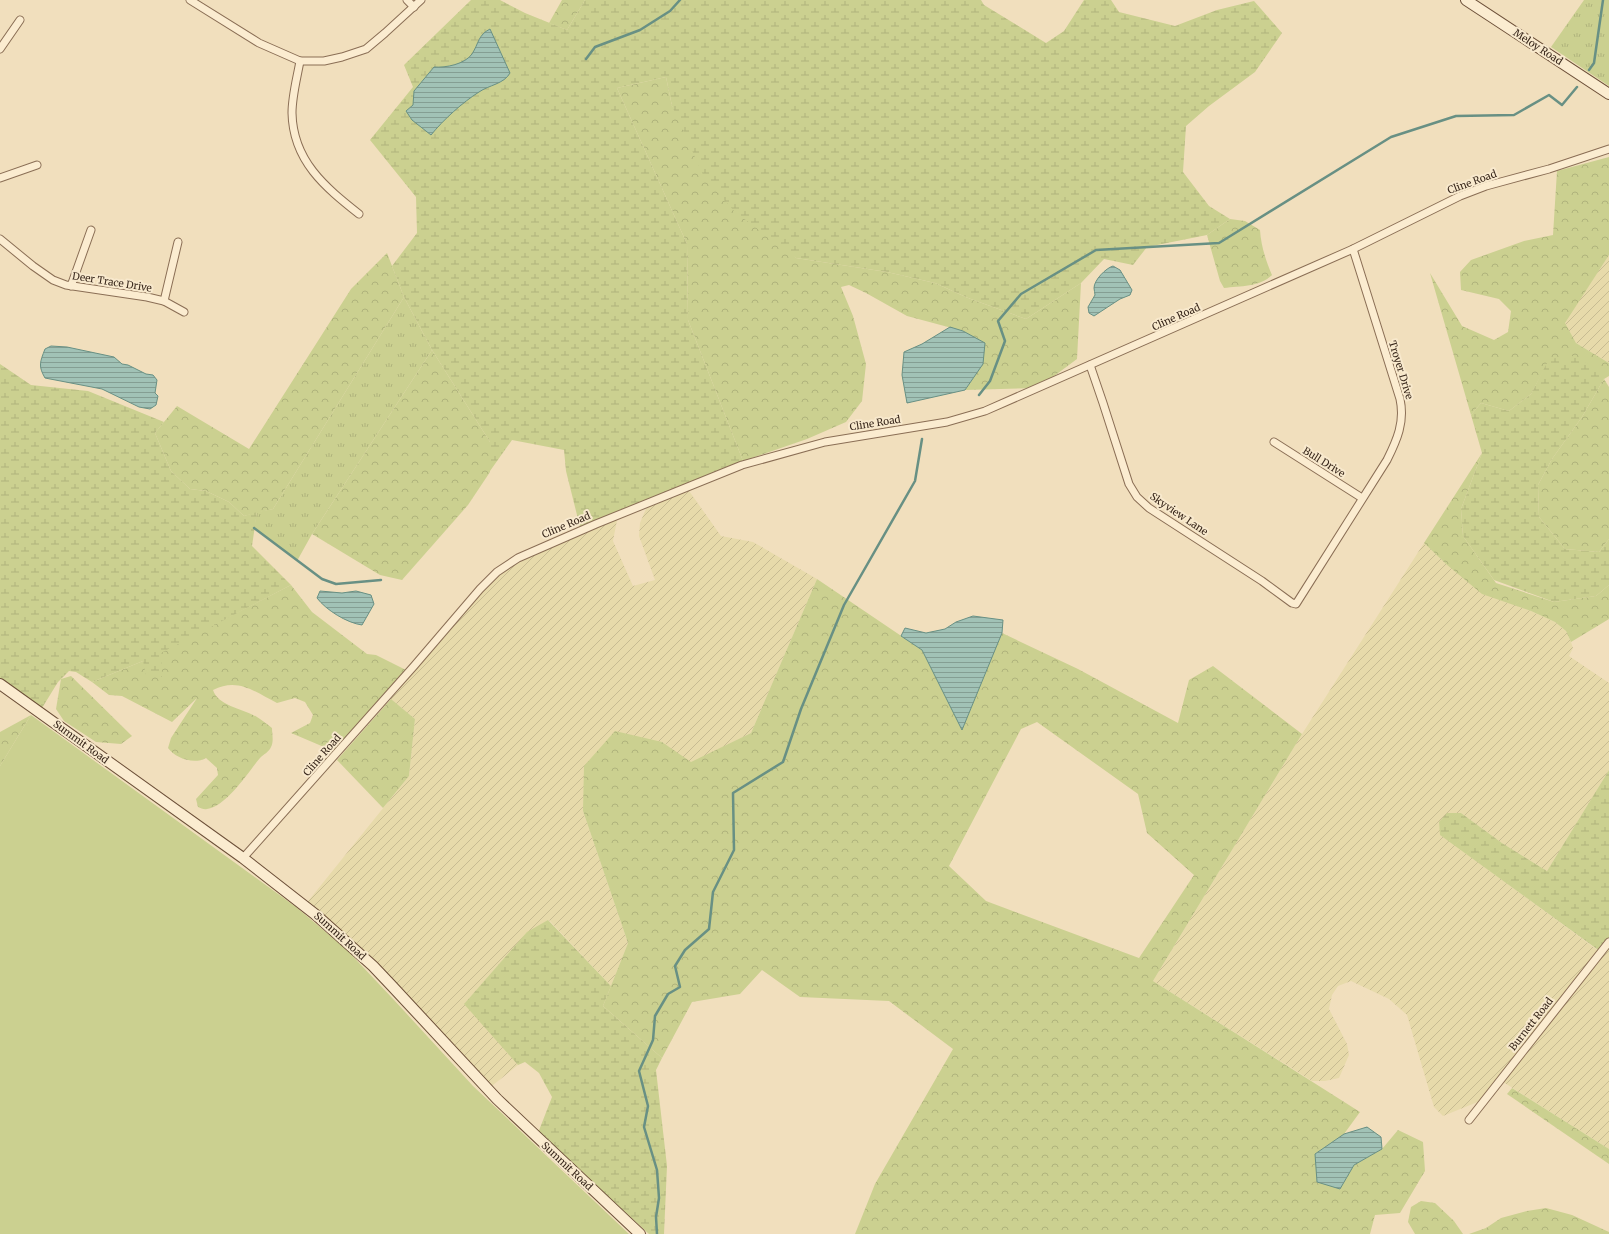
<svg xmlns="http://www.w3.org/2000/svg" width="1609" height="1234" font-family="Merriweather,serif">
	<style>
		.farmland { fill: url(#farmland-furrows) }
		.grass { fill: url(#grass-tufts) }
		.forest { fill: url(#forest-crowns); fill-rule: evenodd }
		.wetland { fill: url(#wetland-marsh) }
		.pitch { fill: #cbd090 }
		.water { fill: url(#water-rules); stroke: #689084 }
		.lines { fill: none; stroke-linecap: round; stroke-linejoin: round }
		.stream { stroke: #689084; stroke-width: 2.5 }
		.street-casing { stroke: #8a6e55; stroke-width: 9 }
		.secondary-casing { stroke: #6c4f38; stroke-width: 12 }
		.street { stroke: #fbecd0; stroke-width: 7 }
		.secondary { stroke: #fbecd0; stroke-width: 10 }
		.labels { text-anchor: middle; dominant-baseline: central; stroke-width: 4; stroke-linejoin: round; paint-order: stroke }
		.street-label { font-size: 10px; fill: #38271b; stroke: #f8e9cd }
	</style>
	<defs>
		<pattern id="farmland-furrows" width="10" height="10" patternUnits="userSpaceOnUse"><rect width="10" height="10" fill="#e7daaa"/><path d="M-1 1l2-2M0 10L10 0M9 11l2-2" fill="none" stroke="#c7bb92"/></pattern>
		<pattern id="grass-tufts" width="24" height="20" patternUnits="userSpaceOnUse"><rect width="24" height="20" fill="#cbd090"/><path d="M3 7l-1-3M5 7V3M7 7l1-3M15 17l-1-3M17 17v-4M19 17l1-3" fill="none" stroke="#afb37c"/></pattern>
		<pattern id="forest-crowns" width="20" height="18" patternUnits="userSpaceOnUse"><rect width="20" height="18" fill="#cbd090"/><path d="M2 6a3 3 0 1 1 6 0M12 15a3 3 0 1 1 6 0" fill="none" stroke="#afb37c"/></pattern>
		<pattern id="wetland-marsh" width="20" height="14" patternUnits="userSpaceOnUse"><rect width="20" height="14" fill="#cbd090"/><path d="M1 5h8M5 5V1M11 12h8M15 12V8" fill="none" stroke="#afb37c"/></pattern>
		<pattern id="water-rules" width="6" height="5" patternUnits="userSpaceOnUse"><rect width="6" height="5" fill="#a1c2b6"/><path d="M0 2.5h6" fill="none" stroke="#849e93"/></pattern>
	</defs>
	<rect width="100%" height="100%" fill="#f1dfbd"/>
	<!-- farmland -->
	<g class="farmland">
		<path d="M1609,255V363L1576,343L1564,323Z"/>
		<path d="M687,488L721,536L753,542L817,579L751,733L691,763L662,742L583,811L628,943L611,986L549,920L527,933L465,1003L518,1065L488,1089L428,1024L305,905L409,776L415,719L387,696L480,589L518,558L618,515L613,541L633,586L655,580L639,536L640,523L648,504Z"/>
		<path d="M1424,543L1446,564L1531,611L1555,622L1566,631L1571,642L1573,648L1569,656L1609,683V770L1547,871L1502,843L1461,813L1439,822L1441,835L1600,952L1606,946L1609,948V1149L1500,1080L1485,1099L1443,1116L1434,1107L1407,1015L1389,999L1351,981L1338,986L1332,995L1329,1009L1347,1044L1349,1055L1339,1078L1325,1081H1312L1153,981L1302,734Z"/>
	</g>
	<!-- grass -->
	<g class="grass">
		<path d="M1584,0H1609V86L1551,47Z"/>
		<path d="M404,297L432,350L312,534L297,561L254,528L257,512L273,509Z"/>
	</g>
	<!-- forest -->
	<g class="forest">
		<path d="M562,0H585L567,30L549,23Z"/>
		<path d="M666,77L672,106L796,258L887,272L935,283L968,298L1026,319L1081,283L1077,359L1038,388L965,390L983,364L963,331L907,316L866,293L849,285L841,287L853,316L866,364L862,401L846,422L807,439L743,461L688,320L687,244L617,88Z"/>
		<path d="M1609,157V255L1565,323L1576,343L1609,363V376L1604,379L1609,387V539L1599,552L1565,549L1539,517L1538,485L1552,459L1582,417L1604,379L1550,359L1531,394L1509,411L1481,403L1471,415L1430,273L1462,326L1494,340L1508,332L1511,311L1499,299L1461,290L1460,272L1471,260L1524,241L1553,235L1557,171Z"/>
		<path d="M1230,219L1245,221L1260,230C1261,246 1266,261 1272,275C1260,287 1240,286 1224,288L1220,281L1207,235Z"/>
		<path d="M387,253L404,297L273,509L244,516L229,502L206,491L190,489L171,471L155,433L177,406L249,449L351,289Z"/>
		<path d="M432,350L490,442V472L468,505L402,580L380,575L312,534Z"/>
		<path d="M1482,453L1461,509L1463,536L1496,583L1554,602L1596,596L1609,585V619L1571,642L1566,631L1555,622L1531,611L1482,594L1446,564L1424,543Z"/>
		<path d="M817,579L922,650L962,729L1002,633L1078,669L1178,723L1189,680L1213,666L1302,734L1153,981L1360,1112L1344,1134L1315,1154L1340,1189L1354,1165L1382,1149L1398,1130L1423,1142L1425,1171L1400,1213L1375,1215L1370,1234H855L875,1184L953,1049L889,1001L800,997L762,970L740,994L692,1002L662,1058L603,1006L628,943L583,811L584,766L615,731L662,742L691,762L751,733ZM1037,722L1138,794L1147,833L1194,875L1139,958L986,901L949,866L1021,729Z"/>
		<path d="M291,585L312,612L367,654L376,655L406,670L331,755L324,747L291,733L310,723L313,715L305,702L295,698L277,703C255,692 238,677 213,690C218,706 242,708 257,717C262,720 267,724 272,728C272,734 274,741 271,747C269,752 264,754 260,758C248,772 227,806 207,809C204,810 201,808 198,807L196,799L218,775L217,768L206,758C194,765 175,758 168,748L171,738L197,698L172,722L122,696L109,695L92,682L143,661Z"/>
		<path d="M71,676L132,736L121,744L96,742L64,721L56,709L61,679Z"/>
		<path d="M391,699L415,719L409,776L383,808L337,760Z"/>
		<path d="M31,715L0,766V732Z"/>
		<path d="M1512,1088L1609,1149V1164L1507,1094Z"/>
		<path d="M1421,1201L1435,1203L1454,1221L1463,1234H1415L1408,1222L1411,1207Z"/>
		<path d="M1546,1208L1572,1215L1609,1232V1234H1469L1486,1228L1501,1218L1527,1211Z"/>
	</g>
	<!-- wetland -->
	<g class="wetland">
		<path d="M471,0H500L525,13L567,30L585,0H981L984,5L1046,43L1064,31L1084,0H1111L1119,12L1175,26L1217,10L1254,1L1282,33L1255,72L1209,106L1186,126L1183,172L1209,206L1230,219L1207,235L1147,247L1133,265L1104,259L1081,283L1026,319L968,298L935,283L887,272L796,258L734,211L704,177L672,106L666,77L617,88L687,244L688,320L743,461L580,527L566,471L564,450L512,440L490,471V442L432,350L404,297L392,266L417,233L416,197L370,140L413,87L404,65Z"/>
		<path d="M1572,356L1596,367L1604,379L1582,417L1552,459L1538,485L1539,517L1565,549L1599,552L1609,539V585L1596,596L1554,602L1494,580L1463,536L1461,509L1482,453L1471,415L1481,403L1509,411L1531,394L1549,359Z"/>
		<path d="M0,364L31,385L88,391L164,422L155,433L171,471L190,489L206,491L229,502L244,516L257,512L252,546L291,585L161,653L162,677L146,675L143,661L92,682L76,672L69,671L58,682L42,708L0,679Z"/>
		<path d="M1609,770V942L1601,952L1440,835L1439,822L1447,813H1461L1502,843L1547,871Z"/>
		<path d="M548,920L611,986L603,1006L662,1058L656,1070L667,1166L664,1234H649L538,1133L552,1097L539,1073L525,1062L518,1065L464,1004L527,932Z"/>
	</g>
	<!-- pitch -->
	<path class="pitch" d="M31,715L296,907L346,949L394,1000L473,1086L629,1234H0V766Z"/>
	<!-- water -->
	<g class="water">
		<path d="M490,29L510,73C504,84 489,85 479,92C463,102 443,120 431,135L412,120L406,111L413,105L414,91L434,67C446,68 465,64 472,54C479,43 478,35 490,29Z"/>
		<path d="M1113,266L1120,270L1132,290L1130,295L1120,299L1094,316L1089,313L1088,307L1095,295C1095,293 1094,290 1094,288C1094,280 1106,268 1113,266Z"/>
		<path d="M950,327L963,331L985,343L983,364L965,390L907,403L902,375L904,352L922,344Z"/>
		<path d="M51,346L67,347L114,357L122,364L128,365L146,374L153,375L157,380L155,393L158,396L156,405L150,409L139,407L102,389L45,378C38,366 40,362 45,349Z"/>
		<path d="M320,591L342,593L356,591L371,595L374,604L362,625C347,623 326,610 317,598Z"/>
		<path d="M973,616L1003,620L1002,633L962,730L922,650L901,636L905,628L926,633L945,629L956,622Z"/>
		<path d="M1367,1127L1381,1137L1382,1149L1354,1165L1340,1189L1317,1182L1315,1154L1344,1134Z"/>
	</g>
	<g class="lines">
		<!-- stream -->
		<g class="stream">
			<path d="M586,59L595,47L640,30L670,11L680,0"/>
			<path d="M1589,70L1594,63L1603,0"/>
			<path d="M979,395L990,381L1005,341L998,321L1021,294L1096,250L1219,243L1391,137L1456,116L1514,115L1549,95L1562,105L1577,87"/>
			<path d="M254,528L322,579L336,584L381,580"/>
			<path d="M657,1234L656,1217L659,1198L657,1170L644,1127L648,1106L639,1071L653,1040L655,1016L668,994L680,987L675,966L685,950L709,929L713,892L734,850L733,793L783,762L801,709L844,605L915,481L922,439"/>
		</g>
		<defs>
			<g id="street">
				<path d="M190,0L259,43L300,61H324L342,57L366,49L385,33L421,0"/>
				<path d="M407,0L414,7"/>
				<path d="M0,49L20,20"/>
				<path d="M300,61C297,78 292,96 292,113C293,161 325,187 359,214"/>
				<path d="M0,178L37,165"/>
				<path d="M0,239L33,266L53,280L66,285L147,297L164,301L184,312"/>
				<path d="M71,286L91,230"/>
				<path d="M164,301L178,242"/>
				<path d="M1090,365L1103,403L1129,484L1137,497L1149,508L1262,581L1292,603L1296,604L1387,460C1397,440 1405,422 1400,399L1353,249"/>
				<path d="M1274,442L1362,498"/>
				<path d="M243,858L414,666L480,589L497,572L518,558L596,524L742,465L825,442L947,422L985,411L1353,249L1460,196L1486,186L1549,169L1609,149"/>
				<path d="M1469,1120L1609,942"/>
			</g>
			<g id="secondary">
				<path d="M1466,0L1609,94"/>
				<path d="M0,684L243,858L316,915L373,966L391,985L497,1099L640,1234"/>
			</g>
		</defs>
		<!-- street casing -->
		<use href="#street" class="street-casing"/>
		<!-- secondary casing -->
		<use href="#secondary" class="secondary-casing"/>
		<!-- street -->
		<use href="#street" class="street"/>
		<!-- secondary -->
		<use href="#secondary" class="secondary"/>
	</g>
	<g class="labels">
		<!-- street labels -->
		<g class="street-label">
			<text transform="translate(1538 47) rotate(33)">Meloy Road</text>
			<text transform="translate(1472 182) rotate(-20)">Cline Road</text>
			<text transform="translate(112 282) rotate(9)">Deer Trace Drive</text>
			<text transform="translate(1176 317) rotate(-24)">Cline Road</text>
			<text transform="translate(1401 370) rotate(73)">Troyer Drive</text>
			<text transform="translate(875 423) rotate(-9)">Cline Road</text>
			<text transform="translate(1324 462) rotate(32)">Bull Drive</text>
			<text transform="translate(1179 514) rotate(34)">Skyview Lane</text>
			<text transform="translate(566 525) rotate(-23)">Cline Road</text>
			<text transform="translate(81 742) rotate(36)">Summit Road</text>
			<text transform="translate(322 755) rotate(-49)">Cline Road</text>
			<text transform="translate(340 936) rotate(42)">Summit Road</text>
			<text transform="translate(1531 1024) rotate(-52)">Burnett Road</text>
			<text transform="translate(567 1166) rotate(43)">Summit Road</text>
		</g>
	</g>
</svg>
